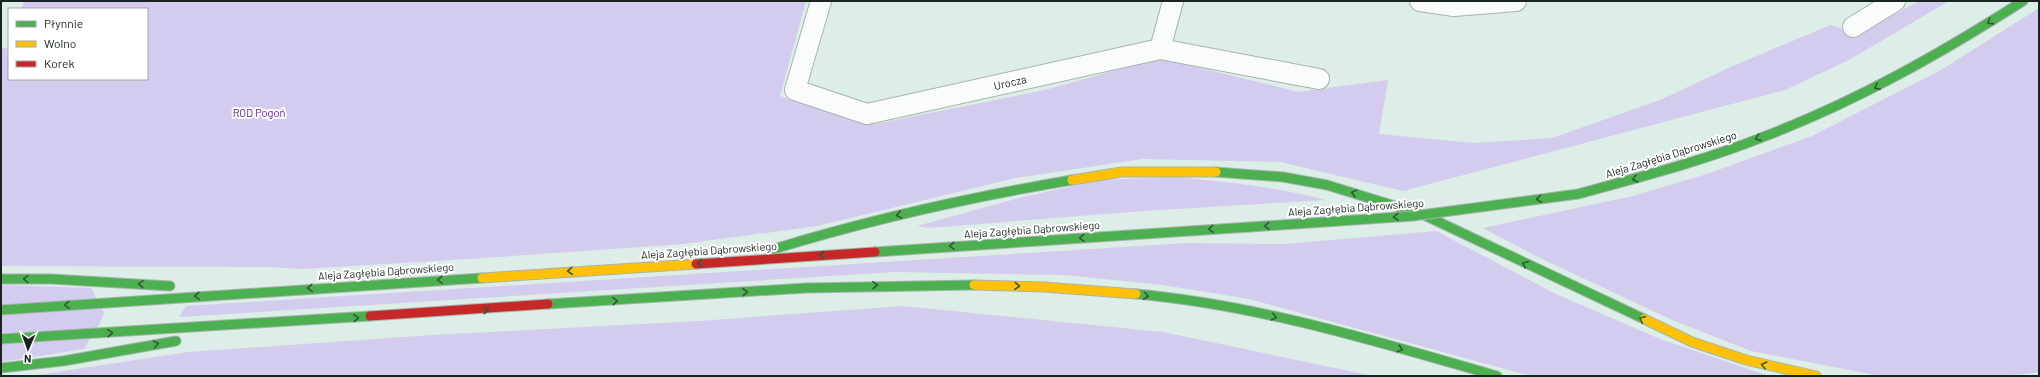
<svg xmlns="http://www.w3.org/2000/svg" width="2040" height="377" font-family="Barlow,sans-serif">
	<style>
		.green { fill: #d3ccee }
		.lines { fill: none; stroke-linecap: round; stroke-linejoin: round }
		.street-casing { stroke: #a8b4af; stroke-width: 22 }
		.fast-casing { stroke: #a8b4af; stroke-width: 11 }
		.slow-casing { stroke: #a8b4af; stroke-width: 11 }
		.jam-casing { stroke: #a8b4af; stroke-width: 11 }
		.street { stroke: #fafcfb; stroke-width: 20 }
		.fast { stroke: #4caf50; stroke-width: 9 }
		.slow { stroke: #ffc107; stroke-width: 9 }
		.jam { stroke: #c62828; stroke-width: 9 }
		.fast-bridge-casing { stroke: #a8b4af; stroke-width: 11; stroke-linecap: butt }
		.fast-bridge { stroke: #4caf50; stroke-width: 9 }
		.oneway { stroke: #2d5b33 }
		.labels { text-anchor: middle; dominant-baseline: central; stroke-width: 4; stroke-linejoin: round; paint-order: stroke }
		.street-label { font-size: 11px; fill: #192320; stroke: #fff }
		.park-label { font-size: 11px; fill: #59278c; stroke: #fff }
	</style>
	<rect width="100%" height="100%" fill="#ddede7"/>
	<!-- green -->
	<g class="green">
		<path d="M24,1H806L780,96L875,124L1045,90L1160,58L1298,92L1388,80L1379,134L1474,143L1552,138L1660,100L1735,65L1831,25L1858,34L1919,1H1949L1849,60L1785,90L1403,191L1280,162L1142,159L1016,178L817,226L683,244L484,258L302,269L270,267L1,266V47L9,49V79H147V9H21Z"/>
		<path d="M2039,8V372L2024,374L1993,376L1876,375L1751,351L1672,320L1540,258L1483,228L1633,196L1707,174L1812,136L1941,70Z"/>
		<path d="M1176,177C1227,182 1277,187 1326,200L1143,211L928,228L917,226L1019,198L1100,180Z"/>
		<path d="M1436,231L1556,294L1660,339L1769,376H1531L1249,299L1163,285L1065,275L895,272L179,317L186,306L1187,243L1284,244Z"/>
		<path d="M1,285L91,288L104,313L100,323L84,349L1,362Z"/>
		<path d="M903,306L1163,332L1373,376H31L188,352L432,335L699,321Z"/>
	</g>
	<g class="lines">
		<defs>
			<g id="street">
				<path d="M821,1L795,90L867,114L1160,49L1319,79"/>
				<path d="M1420,1L1454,6L1516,1"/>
				<path d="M1853,27L1895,1"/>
				<path d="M1160,49L1173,1"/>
			</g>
			<g id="fast">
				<path d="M1216,172L1283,177L1327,185L1424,215L1644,319"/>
				<path d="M1578,194C1640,177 1703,161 1763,137C1855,102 1940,54 2023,1"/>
				<path d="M774,249C872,219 971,197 1072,180"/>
				<path d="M875,252L1250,227"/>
				<path d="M1,279H51L170,286"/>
				<path d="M1136,294C1259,305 1379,342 1497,376"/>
				<path d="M548,304L806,288L974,285"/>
				<path d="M1,310L482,278"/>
				<path d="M1,339L370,316"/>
				<path d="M1,368L63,361L176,341"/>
			</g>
			<g id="slow">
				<path d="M1072,180L1122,172H1216"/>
				<path d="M482,278L696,264"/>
				<path d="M974,285L1044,287L1136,294"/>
				<path d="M1644,319L1692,342L1746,360L1816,376"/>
			</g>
			<g id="jam">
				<path d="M696,264L875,252"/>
				<path d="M370,316L548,304"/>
			</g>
		</defs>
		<!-- street casing -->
		<use href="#street" class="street-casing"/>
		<!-- fast casing -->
		<use href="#fast" class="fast-casing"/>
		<!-- slow casing -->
		<use href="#slow" class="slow-casing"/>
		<!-- jam casing -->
		<use href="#jam" class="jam-casing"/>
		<!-- street -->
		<use href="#street" class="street"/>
		<!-- fast -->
		<use href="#fast" class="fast"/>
		<!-- slow -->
		<use href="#slow" class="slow"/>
		<!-- jam -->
		<use href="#jam" class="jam"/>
		<defs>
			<path id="fast-bridge" d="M1250,227L1413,216L1578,194"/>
		</defs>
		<!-- fast-bridge casing -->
		<use href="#fast-bridge" class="fast-bridge-casing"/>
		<!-- fast-bridge -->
		<use href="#fast-bridge" class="fast-bridge"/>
	</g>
	<!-- one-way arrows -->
	<defs><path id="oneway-chevron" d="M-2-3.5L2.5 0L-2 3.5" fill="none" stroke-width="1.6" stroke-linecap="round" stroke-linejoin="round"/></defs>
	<g class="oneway">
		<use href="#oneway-chevron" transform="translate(1990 22) rotate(148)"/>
		<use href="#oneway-chevron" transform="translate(1877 87) rotate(153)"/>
		<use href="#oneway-chevron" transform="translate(1758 138) rotate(159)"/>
		<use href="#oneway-chevron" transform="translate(1635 179) rotate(166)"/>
		<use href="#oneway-chevron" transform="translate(1354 193) rotate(-165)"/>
		<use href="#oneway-chevron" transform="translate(1539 199) rotate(172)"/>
		<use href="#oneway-chevron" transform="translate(899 215) rotate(168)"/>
		<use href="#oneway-chevron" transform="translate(1396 217) rotate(176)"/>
		<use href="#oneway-chevron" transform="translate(1267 226) rotate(176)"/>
		<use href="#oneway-chevron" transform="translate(1211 229) rotate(176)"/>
		<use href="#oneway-chevron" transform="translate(1082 238) rotate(176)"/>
		<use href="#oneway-chevron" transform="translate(952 246) rotate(176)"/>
		<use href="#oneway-chevron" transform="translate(822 255) rotate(176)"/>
		<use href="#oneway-chevron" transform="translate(700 263) rotate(176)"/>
		<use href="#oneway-chevron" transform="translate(1525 264) rotate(-155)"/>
		<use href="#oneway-chevron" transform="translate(570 271) rotate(176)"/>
		<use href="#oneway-chevron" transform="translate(26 279) rotate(-179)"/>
		<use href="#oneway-chevron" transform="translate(440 280) rotate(176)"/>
		<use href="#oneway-chevron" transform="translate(141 284) rotate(-177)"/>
		<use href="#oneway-chevron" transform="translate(875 285) rotate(-3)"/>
		<use href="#oneway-chevron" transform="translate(1017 286) rotate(3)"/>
		<use href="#oneway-chevron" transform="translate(310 288) rotate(176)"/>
		<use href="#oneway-chevron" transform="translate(745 292) rotate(-4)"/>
		<use href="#oneway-chevron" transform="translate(197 296) rotate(176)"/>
		<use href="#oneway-chevron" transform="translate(1146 296) rotate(7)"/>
		<use href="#oneway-chevron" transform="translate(615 301) rotate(-4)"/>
		<use href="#oneway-chevron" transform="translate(67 305) rotate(176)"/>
		<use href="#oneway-chevron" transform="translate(486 310) rotate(-4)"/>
		<use href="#oneway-chevron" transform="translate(1274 317) rotate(12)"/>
		<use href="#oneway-chevron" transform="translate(356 318) rotate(-3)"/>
		<use href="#oneway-chevron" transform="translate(1642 319) rotate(-155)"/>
		<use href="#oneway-chevron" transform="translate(110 333) rotate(-3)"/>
		<use href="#oneway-chevron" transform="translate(156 344) rotate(-10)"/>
		<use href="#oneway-chevron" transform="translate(1400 349) rotate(15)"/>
		<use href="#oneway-chevron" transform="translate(1764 365) rotate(-166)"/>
	</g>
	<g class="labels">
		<!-- street labels -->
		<g class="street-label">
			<text transform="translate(1010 82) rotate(-13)">Urocza</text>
			<text transform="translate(1671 154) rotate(-17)">Aleja Zagłębia Dąbrowskiego</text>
			<text transform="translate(1356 207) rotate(-4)">Aleja Zagłębia Dąbrowskiego</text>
			<text transform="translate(1032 229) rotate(-4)">Aleja Zagłębia Dąbrowskiego</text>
			<text transform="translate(709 250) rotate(-4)">Aleja Zagłębia Dąbrowskiego</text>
			<text transform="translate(386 271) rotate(-4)">Aleja Zagłębia Dąbrowskiego</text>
		</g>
		<!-- park labels -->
		<g class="park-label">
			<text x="259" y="112">ROD Pogoń</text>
		</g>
	</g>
	<!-- border -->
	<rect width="2040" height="377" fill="none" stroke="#192320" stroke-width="4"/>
	<!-- legend -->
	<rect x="8" y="8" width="140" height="72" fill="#ffffff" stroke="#a3a7a6"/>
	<rect x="16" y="21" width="20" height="6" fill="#4caf50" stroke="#a3a7a6"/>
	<text x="44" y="28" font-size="12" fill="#192320">Płynnie</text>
	<rect x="16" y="41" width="20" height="6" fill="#ffc107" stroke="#a3a7a6"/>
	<text x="44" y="48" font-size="12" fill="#192320">Wolno</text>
	<rect x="16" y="61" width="20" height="6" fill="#c62828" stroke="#a3a7a6"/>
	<text x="44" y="68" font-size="12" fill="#192320">Korek</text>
	<!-- north arrow -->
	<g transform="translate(28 349) rotate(182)" stroke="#ffffff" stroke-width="3" paint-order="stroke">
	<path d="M0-3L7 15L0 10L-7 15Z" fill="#192320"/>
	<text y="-6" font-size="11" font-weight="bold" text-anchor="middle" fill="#192320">N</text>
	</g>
</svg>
